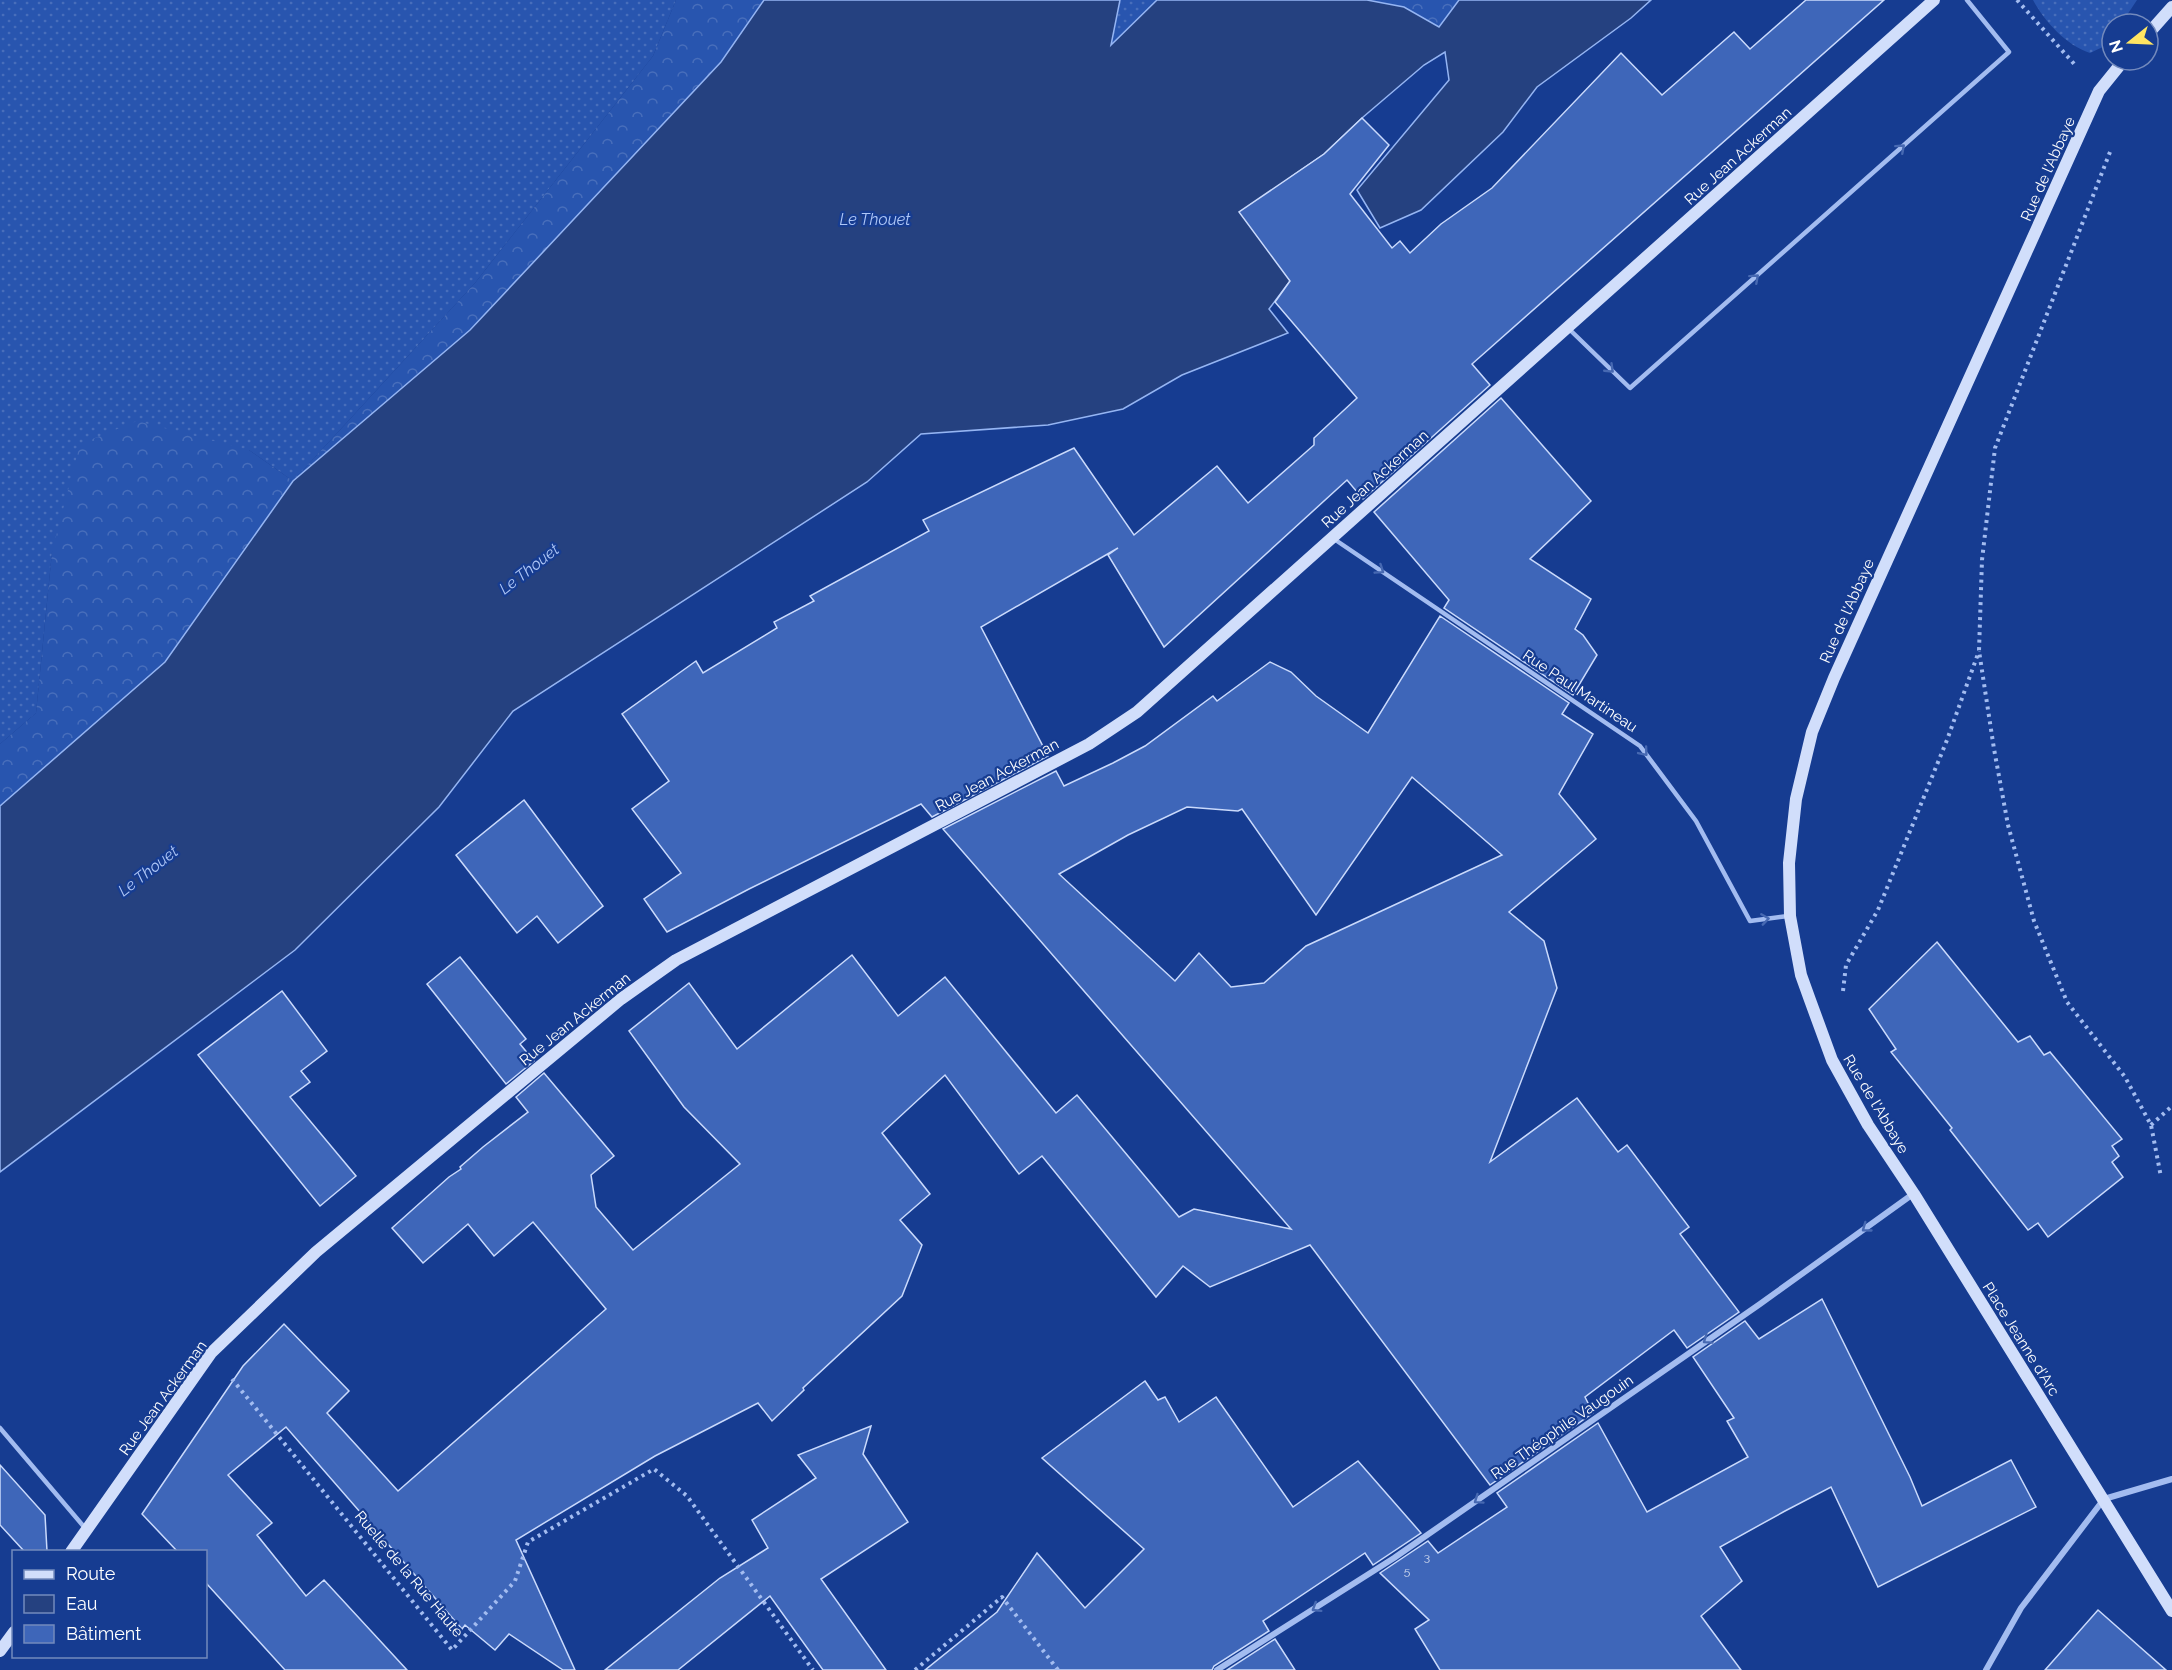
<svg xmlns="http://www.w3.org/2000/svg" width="2172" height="1670" font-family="Raleway,sans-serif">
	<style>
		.grass { fill: url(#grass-dots) }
		.forest { fill: url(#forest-crowns) }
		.water { fill: #254180; stroke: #95b5f3; stroke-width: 1.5 }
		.building { fill: #3e66b9; stroke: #cadafc; stroke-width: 1.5; fill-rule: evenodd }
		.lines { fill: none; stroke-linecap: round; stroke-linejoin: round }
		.path { stroke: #a3bcf0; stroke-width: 4; stroke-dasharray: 3 4.5; stroke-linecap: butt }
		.lane { stroke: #a3bcf0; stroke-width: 4.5 }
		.street { stroke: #a3bcf0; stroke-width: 6 }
		.secondary { stroke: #d1defb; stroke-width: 12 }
		.oneway { stroke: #4769b2 }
		.labels { text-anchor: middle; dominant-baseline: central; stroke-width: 4.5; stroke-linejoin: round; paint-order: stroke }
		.number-label { font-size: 12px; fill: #cfd9ee }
		.street-label { font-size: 15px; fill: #fff; stroke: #163c91 }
		.water-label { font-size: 16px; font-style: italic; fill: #afc7f7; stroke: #163c91 }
	</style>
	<defs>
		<pattern id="grass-dots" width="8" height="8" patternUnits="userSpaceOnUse" patternTransform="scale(1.5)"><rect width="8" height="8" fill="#2855af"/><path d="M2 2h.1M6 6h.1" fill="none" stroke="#486ebb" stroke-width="1.8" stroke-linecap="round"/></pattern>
		<pattern id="forest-crowns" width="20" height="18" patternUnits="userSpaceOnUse" patternTransform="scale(1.5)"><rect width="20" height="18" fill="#2855af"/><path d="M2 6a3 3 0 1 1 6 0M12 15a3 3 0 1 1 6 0" fill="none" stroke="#486ebb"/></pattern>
	</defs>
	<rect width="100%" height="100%" fill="#163c91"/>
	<!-- grass -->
	<g class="grass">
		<path d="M0,0H676L653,56L475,283L293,481L249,450L52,552L36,713L0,744Z"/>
		<path d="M1120,0H1157L1110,46Z"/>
		<path d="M2033,0H2137L2121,24H2112C2112,46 2109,44 2090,53C2066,45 2045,22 2033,0Z"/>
	</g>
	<!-- forest -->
	<g class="forest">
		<path d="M676,0H764L721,62L470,330L293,481L165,662L0,806V744L36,713L52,552L80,444L137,421L249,450L293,481L475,283L653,56Z"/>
		<path d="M1367,0H1459L1439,27L1404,7Z"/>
	</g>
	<!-- water -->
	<path class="water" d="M764,0H1120L1111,45L1157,0H1367L1404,7L1439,27L1459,0H1651L1631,18L1537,87L1503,132L1421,210L1380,228L1357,190L1449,80L1445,52L1424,65L1362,118L1324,154L1291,177L1290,281L1269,309L1288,333L1182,375L1123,409L1048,425L921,434L867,482L513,711L439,807L295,950L0,1172V806L165,662L293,481L470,330L721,62Z"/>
	<!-- building -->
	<g class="building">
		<path d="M1806,0H1884L1472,364L1490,385L1363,499L1347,480L1164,647L1108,555L1118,548L981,627L1048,756L932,817L921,804L749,889L667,932L644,899L681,873L632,809L669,781L622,714L696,661L703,673L777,628L774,622L814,601L810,596L929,531L923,520L1074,448L1134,535L1217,466L1248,503L1314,445V438L1357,398L1275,302L1290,281L1239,212L1324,154L1362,118L1389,145L1350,194L1392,248L1400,241L1410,253L1441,224L1492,188L1621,53L1662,95L1734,32L1750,49Z"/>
		<path d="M1501,398L1591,501L1530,559L1591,599L1575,629L1583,635L1597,655L1573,695L1444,608L1449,600L1374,512Z"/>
		<path d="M1440,616L1569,703L1562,714L1593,734L1559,794L1596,839L1509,912L1544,941L1557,988L1490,1162L1577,1098L1618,1152L1627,1145L1689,1227L1680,1234L1739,1312L1687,1348L1674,1330L1585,1397L1593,1413L1490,1485L1310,1245L1210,1287L1183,1266L1156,1297L1042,1156L1019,1174L945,1075L882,1133L930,1194L900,1220L922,1245L902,1296L803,1388L804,1390L772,1421L758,1403L655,1456L516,1540L575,1670H563L509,1634L495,1650L465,1625L462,1629L286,1427L228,1475L272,1523L257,1535L306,1596L324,1580L407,1670H285L206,1583V1551H177L142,1514L243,1366L284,1324L349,1391L327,1413L398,1491L606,1309L533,1222L494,1256L468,1224L423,1263L392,1228L449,1177L461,1169L460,1167L483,1147L528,1112L516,1097L544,1073L614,1156L591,1175L596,1207L633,1250L740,1164L684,1107L629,1031L689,983L737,1049L852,955L898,1016L945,977L1056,1113L1077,1095L1179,1217L1194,1209L1291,1229L943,829L1056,771L1064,786L1113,763L1145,746L1213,696L1217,701L1270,662L1291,672L1316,696L1368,733ZM1412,777L1502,855L1306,946L1264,983L1231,987L1199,953L1175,981L1059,874L1128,835L1187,807L1238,811L1242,809L1316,915Z"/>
		<path d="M524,800L603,906L558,943L537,916L517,933L456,855Z"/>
		<path d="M1937,942L2018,1042L2030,1036L2044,1055L2050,1052L2122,1139L2112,1146L2119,1156L2112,1162L2123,1177L2048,1237L2038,1223L2028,1230L1950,1130L1952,1128L1891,1052L1896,1049L1869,1009Z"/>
		<path d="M460,957L526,1039L520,1044L534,1061L506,1084L427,984Z"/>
		<path d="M282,991L327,1051L301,1071L310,1082L290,1097L356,1176L320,1206L198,1055Z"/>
		<path d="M1822,1299L1910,1477L1922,1506L2011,1460L2036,1507L1878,1587L1831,1487L1785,1511L1720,1547L1742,1581L1701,1616L1741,1670H1440L1415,1629L1429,1620L1380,1573L1428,1541L1438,1553L1507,1507L1497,1493L1598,1423L1647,1512L1748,1457L1727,1421L1734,1418L1693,1357L1745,1321L1759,1339Z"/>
		<path d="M1145,1381L1158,1400L1165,1397L1179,1422L1216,1397L1293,1507L1358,1461L1421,1533L1373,1565L1365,1553L1263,1621L1269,1631L1214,1666L1212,1670H925L997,1612L1037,1553L1085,1608L1144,1549L1042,1458Z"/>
		<path d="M871,1426L863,1454L908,1522L821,1579L886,1670H823L770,1596L678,1670H605L720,1578L768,1548L752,1520L816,1478L798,1455Z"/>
		<path d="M0,1465L45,1515L47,1551H24L0,1525Z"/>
		<path d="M2098,1610L2166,1670H2045Z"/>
		<path d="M1275,1639L1295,1670H1227Z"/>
	</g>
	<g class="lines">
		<!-- path -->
		<g class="path">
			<path d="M2017,0L2076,66"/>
			<path d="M2110,152L1995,448L1982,560L1979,651L1994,749L2008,825L2034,921L2067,1002L2125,1077L2151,1125L2161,1177"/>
			<path d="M1843,991L1846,965L1878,910L1947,740L1979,651"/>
			<path d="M2151,1125L2172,1106"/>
			<path d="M232,1379L452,1650L515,1581L528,1542L654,1469L687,1496L813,1670"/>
			<path d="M915,1670L1002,1597L1058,1670"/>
		</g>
		<!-- lane -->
		<g class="lane">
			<path d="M1568,328L1630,388L2009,52L1967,0"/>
			<path d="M1334,539L1640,746L1696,821L1750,921L1788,916"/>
			<path d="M0,1428L85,1528"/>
		</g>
		<!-- street -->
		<g class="street">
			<path d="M1217,1670L1394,1558L1760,1304L1913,1194"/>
			<path d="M1986,1670L2021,1608L2104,1499L2172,1479"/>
		</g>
		<!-- secondary -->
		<g class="secondary">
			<path d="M2148,34L2172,7"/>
			<path d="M2124,60L2099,91L1834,678L1812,732L1796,799L1789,863L1790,916L1801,975L1810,1000L1832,1060L1868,1125L1914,1194L2172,1611"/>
			<path d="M71,1552L211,1353L316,1252L621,999L676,960L1089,744L1137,712L1934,0"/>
			<path d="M0,1651L14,1632"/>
		</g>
	</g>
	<!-- one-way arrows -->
	<defs><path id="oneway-chevron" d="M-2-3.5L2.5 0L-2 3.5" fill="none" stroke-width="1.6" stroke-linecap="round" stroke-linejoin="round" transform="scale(1.5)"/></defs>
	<g class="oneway">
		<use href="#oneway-chevron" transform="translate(1901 148) rotate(-42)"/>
		<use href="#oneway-chevron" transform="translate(1755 278) rotate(-42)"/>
		<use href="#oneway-chevron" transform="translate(1610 369) rotate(44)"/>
		<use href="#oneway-chevron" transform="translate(1380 570) rotate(34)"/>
		<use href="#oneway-chevron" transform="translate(1644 752) rotate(50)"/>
		<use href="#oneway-chevron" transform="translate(1765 919) rotate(-8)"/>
		<use href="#oneway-chevron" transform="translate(1866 1228) rotate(144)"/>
		<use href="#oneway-chevron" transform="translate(1707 1340) rotate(145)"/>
		<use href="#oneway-chevron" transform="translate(1478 1500) rotate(145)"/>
		<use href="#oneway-chevron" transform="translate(1316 1608) rotate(148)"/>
	</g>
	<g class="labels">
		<!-- number labels -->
		<g class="number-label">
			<text x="1427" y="1557">3</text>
			<text x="1407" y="1571">5</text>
		</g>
		<!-- street labels -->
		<g class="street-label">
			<text transform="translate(1738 156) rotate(-42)">Rue Jean Ackerman</text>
			<text transform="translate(2048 169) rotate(-66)">Rue de l'Abbaye</text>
			<text transform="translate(1375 479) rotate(-42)">Rue Jean Ackerman</text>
			<text transform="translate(1847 611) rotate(-66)">Rue de l'Abbaye</text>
			<text transform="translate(1580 691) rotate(34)">Rue Paul Martineau</text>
			<text transform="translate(997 775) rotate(-28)">Rue Jean Ackerman</text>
			<text transform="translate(575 1019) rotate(-39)">Rue Jean Ackerman</text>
			<text transform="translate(1876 1104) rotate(59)">Rue de l'Abbaye</text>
			<text transform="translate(2021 1339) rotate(58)">Place Jeanne d'Arc</text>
			<text transform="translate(163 1398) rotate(-54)">Rue Jean Ackerman</text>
			<text transform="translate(1562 1427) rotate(-35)">Rue Théophile Vaugouin</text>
			<text transform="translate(409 1574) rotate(50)">Ruelle de la Rue Haute</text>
		</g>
		<!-- water labels -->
		<g class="water-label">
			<text x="875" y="219">Le Thouet</text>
			<text transform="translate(529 569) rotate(-38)">Le Thouet</text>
			<text transform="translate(148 871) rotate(-38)">Le Thouet</text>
		</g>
	</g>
	<!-- legend -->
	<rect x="12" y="1550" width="195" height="108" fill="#163c91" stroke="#738abd" stroke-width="1.5"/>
	<rect x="24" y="1570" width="30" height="9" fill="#d1defb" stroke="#738abd" stroke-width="1.5"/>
	<text x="66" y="1580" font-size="18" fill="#ffffff">Route</text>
	<rect x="24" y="1595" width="30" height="18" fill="#254180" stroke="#738abd" stroke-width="1.5"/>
	<text x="66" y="1610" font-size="18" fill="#ffffff">Eau</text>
	<rect x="24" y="1625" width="30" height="18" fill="#3e66b9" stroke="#738abd" stroke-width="1.5"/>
	<text x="66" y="1640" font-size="18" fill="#ffffff">Bâtiment</text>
	<!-- north arrow -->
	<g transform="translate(2130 42) rotate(252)"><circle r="28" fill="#163c91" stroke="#738abd" stroke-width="1.5"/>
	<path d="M0-4.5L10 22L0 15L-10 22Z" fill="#ffe562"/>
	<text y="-9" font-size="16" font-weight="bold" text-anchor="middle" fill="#ffffff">N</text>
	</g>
</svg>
